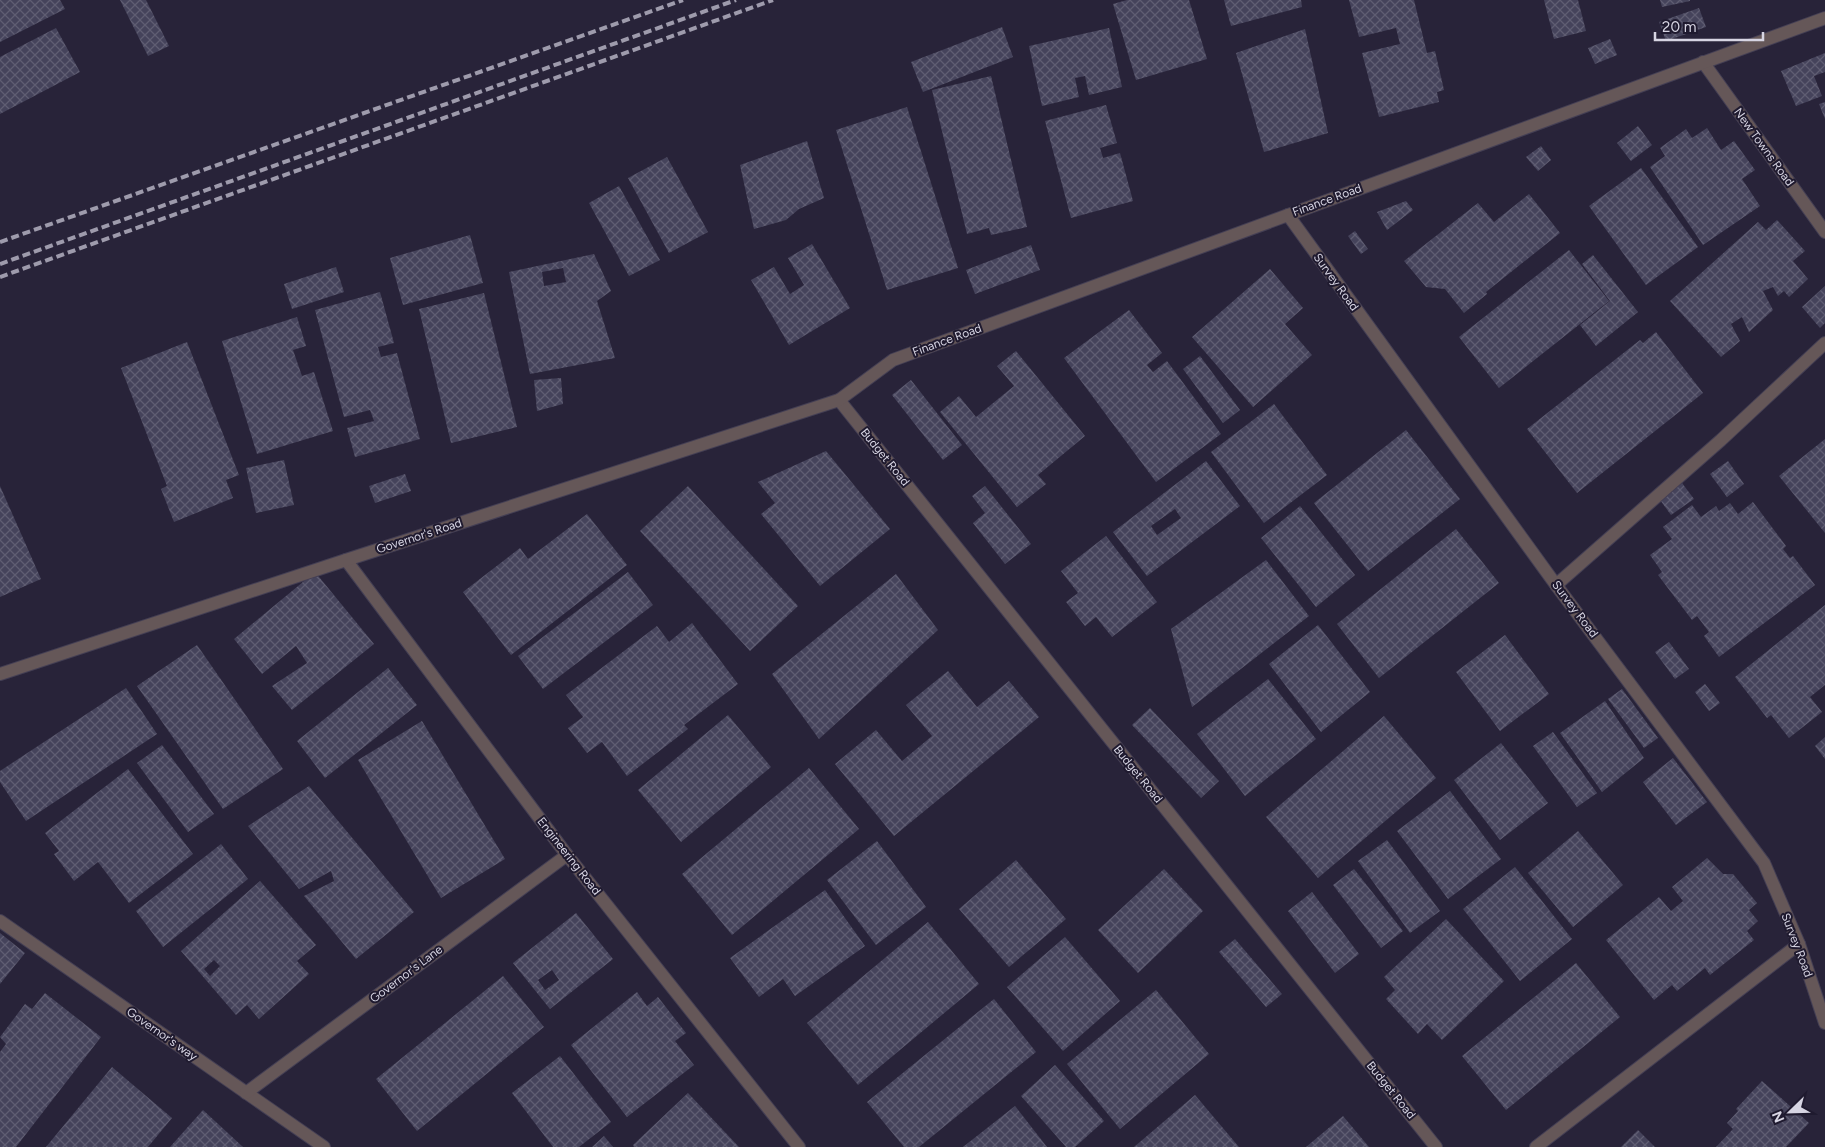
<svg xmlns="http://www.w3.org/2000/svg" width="1825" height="1147" font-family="Figtree,sans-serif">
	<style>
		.building { fill: url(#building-cross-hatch); fill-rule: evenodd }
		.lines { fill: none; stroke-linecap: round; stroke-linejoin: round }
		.street-casing { stroke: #443f54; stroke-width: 14 }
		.street { stroke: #655758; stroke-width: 12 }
		.rail { stroke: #9e9bac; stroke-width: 4; stroke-dasharray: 8 4; stroke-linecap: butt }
		.labels { text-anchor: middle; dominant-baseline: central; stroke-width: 4; stroke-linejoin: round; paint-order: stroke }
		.street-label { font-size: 12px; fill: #d7d5e3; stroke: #1f1a2f }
	</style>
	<defs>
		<pattern id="building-cross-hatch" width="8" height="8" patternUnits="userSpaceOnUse" patternTransform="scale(1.25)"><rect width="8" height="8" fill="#45435b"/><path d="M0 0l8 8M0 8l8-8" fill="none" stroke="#5f5d72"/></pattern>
	</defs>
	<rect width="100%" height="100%" fill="#282339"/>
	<!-- building -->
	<g class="building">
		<path d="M0,0H60L65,9L0,42Z"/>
		<path d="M120,0H146L169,46L148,56Z"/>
		<path d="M1127,0H1189L1207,59L1136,80L1113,4Z"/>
		<path d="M1224,0H1301L1302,7L1231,26Z"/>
		<path d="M1349,0H1414L1427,53L1435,51L1444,90L1437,92L1439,102L1379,117L1362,53L1400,44L1396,28L1359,37Z"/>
		<path d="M1544,0H1578L1586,31L1554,39Z"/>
		<path d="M1660,0H1690V1L1662,7Z"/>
		<path d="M1699,8L1706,27L1666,41L1659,22Z"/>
		<path d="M1002,27L1013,57L923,92L911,62Z"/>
		<path d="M56,28L80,72L0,114V57Z"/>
		<path d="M1109,28L1122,87L1089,95L1085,76L1075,78L1079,97L1042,106L1029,46Z"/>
		<path d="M1305,29L1328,133L1264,152L1236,53Z"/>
		<path d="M1610,39L1617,55L1595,64L1588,48Z"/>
		<path d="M1825,53V72L1814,76L1822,96L1796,106L1781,71Z"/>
		<path d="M991,76L1027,227L991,235L989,228L967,234L932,90Z"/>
		<path d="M1825,102V119L1819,104Z"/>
		<path d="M1106,105L1117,143L1100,148L1103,158L1120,153L1133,201L1071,218L1045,121Z"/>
		<path d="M907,107L958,268L887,290L836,130Z"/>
		<path d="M1638,126L1652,145L1631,161L1617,143Z"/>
		<path d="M1707,128L1721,150L1734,141L1755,170L1742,179L1760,206L1703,245L1650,167L1665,156L1660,148L1686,129L1692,138Z"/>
		<path d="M807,141L824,198L799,209L786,220L754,229L740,165Z"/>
		<path d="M1541,146L1551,160L1538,171L1526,157Z"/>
		<path d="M667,157L708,232L669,253L628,178Z"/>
		<path d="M1641,168L1698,247L1646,285L1589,206Z"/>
		<path d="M619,186L660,260L629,276L589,203Z"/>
		<path d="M1529,194L1560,233L1486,292L1487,294L1464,313L1445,289L1426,287L1404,261L1478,203L1494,222Z"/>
		<path d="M1406,201L1413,210L1387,230L1377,212Z"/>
		<path d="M1777,220L1805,251L1793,261L1808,279L1789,297L1784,291L1778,296L1773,287L1763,291L1773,310L1749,332L1742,317L1731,324L1740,341L1721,357L1670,301L1758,222L1766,230Z"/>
		<path d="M1355,231L1368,249L1361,254L1348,236Z"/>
		<path d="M470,235L483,283L403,305L390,258Z"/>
		<path d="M812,244L850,308L789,345L751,280L774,267L790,294L804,285L788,258Z"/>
		<path d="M1031,245L1040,270L975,294L966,270Z"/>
		<path d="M1569,250L1609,301L1499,388L1459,337Z"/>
		<path d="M594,254L611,291L597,301L615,358L530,374L509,272ZM563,268L566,282L544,286L542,272Z"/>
		<path d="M1593,255L1638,312L1596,346L1580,325L1610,301L1582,264Z"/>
		<path d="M336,267L344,292L292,309L284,284Z"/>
		<path d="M1270,269L1303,308L1285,324L1312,355L1253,407L1192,337Z"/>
		<path d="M1825,286V323L1820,328L1802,307Z"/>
		<path d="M380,292L394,343L378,347L381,357L397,353L420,439L355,457L347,428L374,421L370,410L344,417L315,310Z"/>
		<path d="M484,293L517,427L451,443L419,309Z"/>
		<path d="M1129,310L1162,353L1147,365L1153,372L1167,361L1221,434L1156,482L1064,358Z"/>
		<path d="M297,317L306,346L293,350L302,376L314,372L333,431L257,454L222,341Z"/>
		<path d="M1656,332L1703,393L1577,493L1527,429L1640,340L1643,343Z"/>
		<path d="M187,342L239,475L226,480L233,498L174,522L161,489L167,486L121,368Z"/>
		<path d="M1016,351L1085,436L1038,475L1046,484L1017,507L940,412L959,396L976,417L1014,386L997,366Z"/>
		<path d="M1200,356L1240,410L1223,423L1183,369Z"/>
		<path d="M561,378L563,404L537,411L534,380Z"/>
		<path d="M911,380L962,445L943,460L892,395Z"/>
		<path d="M1274,404L1327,475L1264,523L1211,452Z"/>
		<path d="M1406,430L1460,499L1368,571L1314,503Z"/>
		<path d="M1825,439V533L1779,476Z"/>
		<path d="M826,451L890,529L820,586L761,514L775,503L758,482Z"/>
		<path d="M284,460L294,505L256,513L246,468Z"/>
		<path d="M1206,461L1240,506L1147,576L1113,532ZM1175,509L1181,518L1157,535L1151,526Z"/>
		<path d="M1728,461L1744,484L1727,497L1710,474Z"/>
		<path d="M405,474L411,491L375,503L369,486Z"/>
		<path d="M1682,483L1694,499L1671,515L1660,500Z"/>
		<path d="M0,486L41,579L0,597Z"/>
		<path d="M688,486L798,606L750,651L640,531Z"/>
		<path d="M985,486L1031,544L1005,564L973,523L985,513L972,496Z"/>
		<path d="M1753,502L1786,546L1783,549L1790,558L1793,556L1815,585L1719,657L1704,636L1709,632L1697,616L1692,620L1658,575L1662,572L1650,555L1672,539L1663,527L1692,505L1701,517L1716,506L1719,511L1730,503L1738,514Z"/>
		<path d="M1300,506L1355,575L1316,607L1261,538Z"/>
		<path d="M587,514L627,565L511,655L463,592L520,548L528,559Z"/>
		<path d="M1456,529L1499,583L1379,678L1337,624Z"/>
		<path d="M1106,536L1157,602L1112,637L1096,617L1085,626L1066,602L1078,593L1061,571Z"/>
		<path d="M1266,560L1309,616L1192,707L1171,629Z"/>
		<path d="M315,572L374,644L292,710L272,686L307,663L296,646L262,674L234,639Z"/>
		<path d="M628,572L653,605L543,689L518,656Z"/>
		<path d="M896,574L938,630L819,739L772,674Z"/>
		<path d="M1825,605V685L1810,697L1822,712L1789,738L1771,715L1767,718L1735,677Z"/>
		<path d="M692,623L738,684L684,725L688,729L627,776L602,742L587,753L568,728L583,717L566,695L657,626L669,642Z"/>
		<path d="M1318,625L1370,692L1321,732L1269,664Z"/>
		<path d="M1505,635L1549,694L1500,731L1456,672Z"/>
		<path d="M1669,642L1689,669L1675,679L1655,652Z"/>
		<path d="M197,645L283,769L223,809L137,686Z"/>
		<path d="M388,668L417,705L325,778L297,741Z"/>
		<path d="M948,671L977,707L1009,681L1039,717L894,836L835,764L876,730L902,761L932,736L906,705Z"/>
		<path d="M1268,679L1316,739L1245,796L1197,734Z"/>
		<path d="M1705,684L1720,703L1709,711L1695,692Z"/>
		<path d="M126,688L157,734L26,821L0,782V771Z"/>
		<path d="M1622,689L1658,738L1644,748L1608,699Z"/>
		<path d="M1605,701L1644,758L1602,792L1560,733Z"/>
		<path d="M1150,708L1219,781L1201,798L1132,725Z"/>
		<path d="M728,715L771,767L681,842L638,790Z"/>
		<path d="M1384,716L1436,778L1318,878L1266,817Z"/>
		<path d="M422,721L505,859L441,898L358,760Z"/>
		<path d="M1553,732L1597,793L1577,807L1533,746Z"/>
		<path d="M1825,737V759L1815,746Z"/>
		<path d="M1501,743L1548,803L1500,840L1454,780Z"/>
		<path d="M162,745L214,814L188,832L137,763Z"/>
		<path d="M1673,758L1707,802L1676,825L1643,782Z"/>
		<path d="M809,768L859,829L732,935L682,874Z"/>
		<path d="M128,769L193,854L129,903L98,862L74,881L54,854L59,851L45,833Z"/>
		<path d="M309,786L414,912L356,959L304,896L334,881L331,871L299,889L248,826Z"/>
		<path d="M1450,791L1501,859L1448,899L1397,831Z"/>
		<path d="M1578,831L1623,885L1573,927L1528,873Z"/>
		<path d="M1387,840L1440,911L1410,933L1358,861Z"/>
		<path d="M877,841L926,907L876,945L827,880Z"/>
		<path d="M221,844L248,879L163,947L136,911Z"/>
		<path d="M1707,858L1723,874H1733L1757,903L1749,910L1758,921L1747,931L1754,940L1710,975L1705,968L1677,991L1672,985L1654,1000L1606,940L1659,897L1671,911L1683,901L1672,887Z"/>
		<path d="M1016,860L1066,919L1009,967L959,909Z"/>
		<path d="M1515,867L1572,939L1520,981L1463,909Z"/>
		<path d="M1164,869L1203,911L1138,973L1098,930Z"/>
		<path d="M1354,869L1403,931L1381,948L1333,885Z"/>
		<path d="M260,881L316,945L297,961L309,974L259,1019L247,1005L236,1015L181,951ZM214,960L220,966L210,976L204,969Z"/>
		<path d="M825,890L865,946L795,996L783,979L759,997L730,958Z"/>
		<path d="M1312,892L1359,954L1335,973L1288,911Z"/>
		<path d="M576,913L613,959L550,1009L513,963ZM552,970L559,980L545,990L538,980Z"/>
		<path d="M1446,919L1504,981L1442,1040L1427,1024L1418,1034L1386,999L1395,990L1384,977Z"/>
		<path d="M928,922L979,984L858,1085L807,1023Z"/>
		<path d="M0,933L25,953L0,984Z"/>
		<path d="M1065,937L1120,1001L1063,1051L1007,987Z"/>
		<path d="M1235,939L1282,994L1266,1007L1219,952Z"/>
		<path d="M1576,963L1620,1017L1506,1110L1462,1056Z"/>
		<path d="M503,976L544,1027L417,1131L376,1079Z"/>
		<path d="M1156,990L1209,1054L1120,1129L1067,1064Z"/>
		<path d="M637,992L647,1006L658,997L686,1033L675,1041L694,1065L627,1117L571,1045Z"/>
		<path d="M45,993L101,1037L16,1147H0V1052L6,1044L0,1037L25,1004L32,1009Z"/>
		<path d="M994,999L1036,1052L919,1147H904L867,1102Z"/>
		<path d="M560,1056L611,1122L579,1147H553L512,1093Z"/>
		<path d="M1055,1065L1104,1121L1075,1147H1066L1021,1096Z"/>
		<path d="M112,1067L172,1118L148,1147H46Z"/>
		<path d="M1762,1081L1809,1123L1786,1147H1716L1733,1129L1727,1123L1738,1111L1736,1109Z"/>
		<path d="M688,1093L739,1147H634L633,1145Z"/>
		<path d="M1195,1095L1239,1147H1134Z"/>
		<path d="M1015,1106L1047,1147H963Z"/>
		<path d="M203,1110L243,1147H170Z"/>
		<path d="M1343,1116L1369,1147H1306Z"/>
		<path d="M1638,1130L1655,1147H1621Z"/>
		<path d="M604,1136L613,1147H592Z"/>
	</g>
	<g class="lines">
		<defs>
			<g id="street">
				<path d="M1703,62L1825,232"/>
				<path d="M1288,215L1556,585L1764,863L1799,944L1825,1023"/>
				<path d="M839,400L1436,1147"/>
				<path d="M346,560L567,855L799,1147"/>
				<path d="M1556,585L1721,440L1825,343"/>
				<path d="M0,674L346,560L839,400L893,360L1825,18"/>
				<path d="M0,921L324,1147"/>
				<path d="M246,1093L567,855"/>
				<path d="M1536,1147L1799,944"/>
			</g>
		</defs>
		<!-- street casing -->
		<use href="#street" class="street-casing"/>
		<!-- street -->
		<use href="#street" class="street"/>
		<!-- rail -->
		<g class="rail">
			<path d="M0,242L683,0"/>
			<path d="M0,264L736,0"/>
			<path d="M0,277L773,0"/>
		</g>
	</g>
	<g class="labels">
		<!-- street labels -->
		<g class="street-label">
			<text transform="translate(1764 147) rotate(54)">New Towns Road</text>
			<text transform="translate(1327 200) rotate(-20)">Finance Road</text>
			<text transform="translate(1336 282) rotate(54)">Survey Road</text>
			<text transform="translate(947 340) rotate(-20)">Finance Road</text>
			<text transform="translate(885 457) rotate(51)">Budget Road</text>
			<text transform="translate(419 536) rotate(-18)">Governor's Road</text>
			<text transform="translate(1575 609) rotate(53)">Survey Road</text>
			<text transform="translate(1138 774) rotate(51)">Budget Road</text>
			<text transform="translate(569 856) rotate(52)">Engineering Road</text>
			<text transform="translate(1797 945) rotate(69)">Survey Road</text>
			<text transform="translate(406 974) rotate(-37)">Governor's Lane</text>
			<text transform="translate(162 1034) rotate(35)">Governor's way</text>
			<text transform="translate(1391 1090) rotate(51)">Budget Road</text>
		</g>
	</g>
	<!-- north arrow -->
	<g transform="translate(1790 1112) rotate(247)" stroke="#1f1a2f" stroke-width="4" paint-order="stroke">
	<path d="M0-4L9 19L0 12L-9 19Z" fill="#d7d5e3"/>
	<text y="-8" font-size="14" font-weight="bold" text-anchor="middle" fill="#d7d5e3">N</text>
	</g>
	<!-- scale -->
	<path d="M1655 32v8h108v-8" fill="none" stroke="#d7d5e3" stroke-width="2.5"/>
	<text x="1662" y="32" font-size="15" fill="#d7d5e3" stroke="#1f1a2f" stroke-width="4" paint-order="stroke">20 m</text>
</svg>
